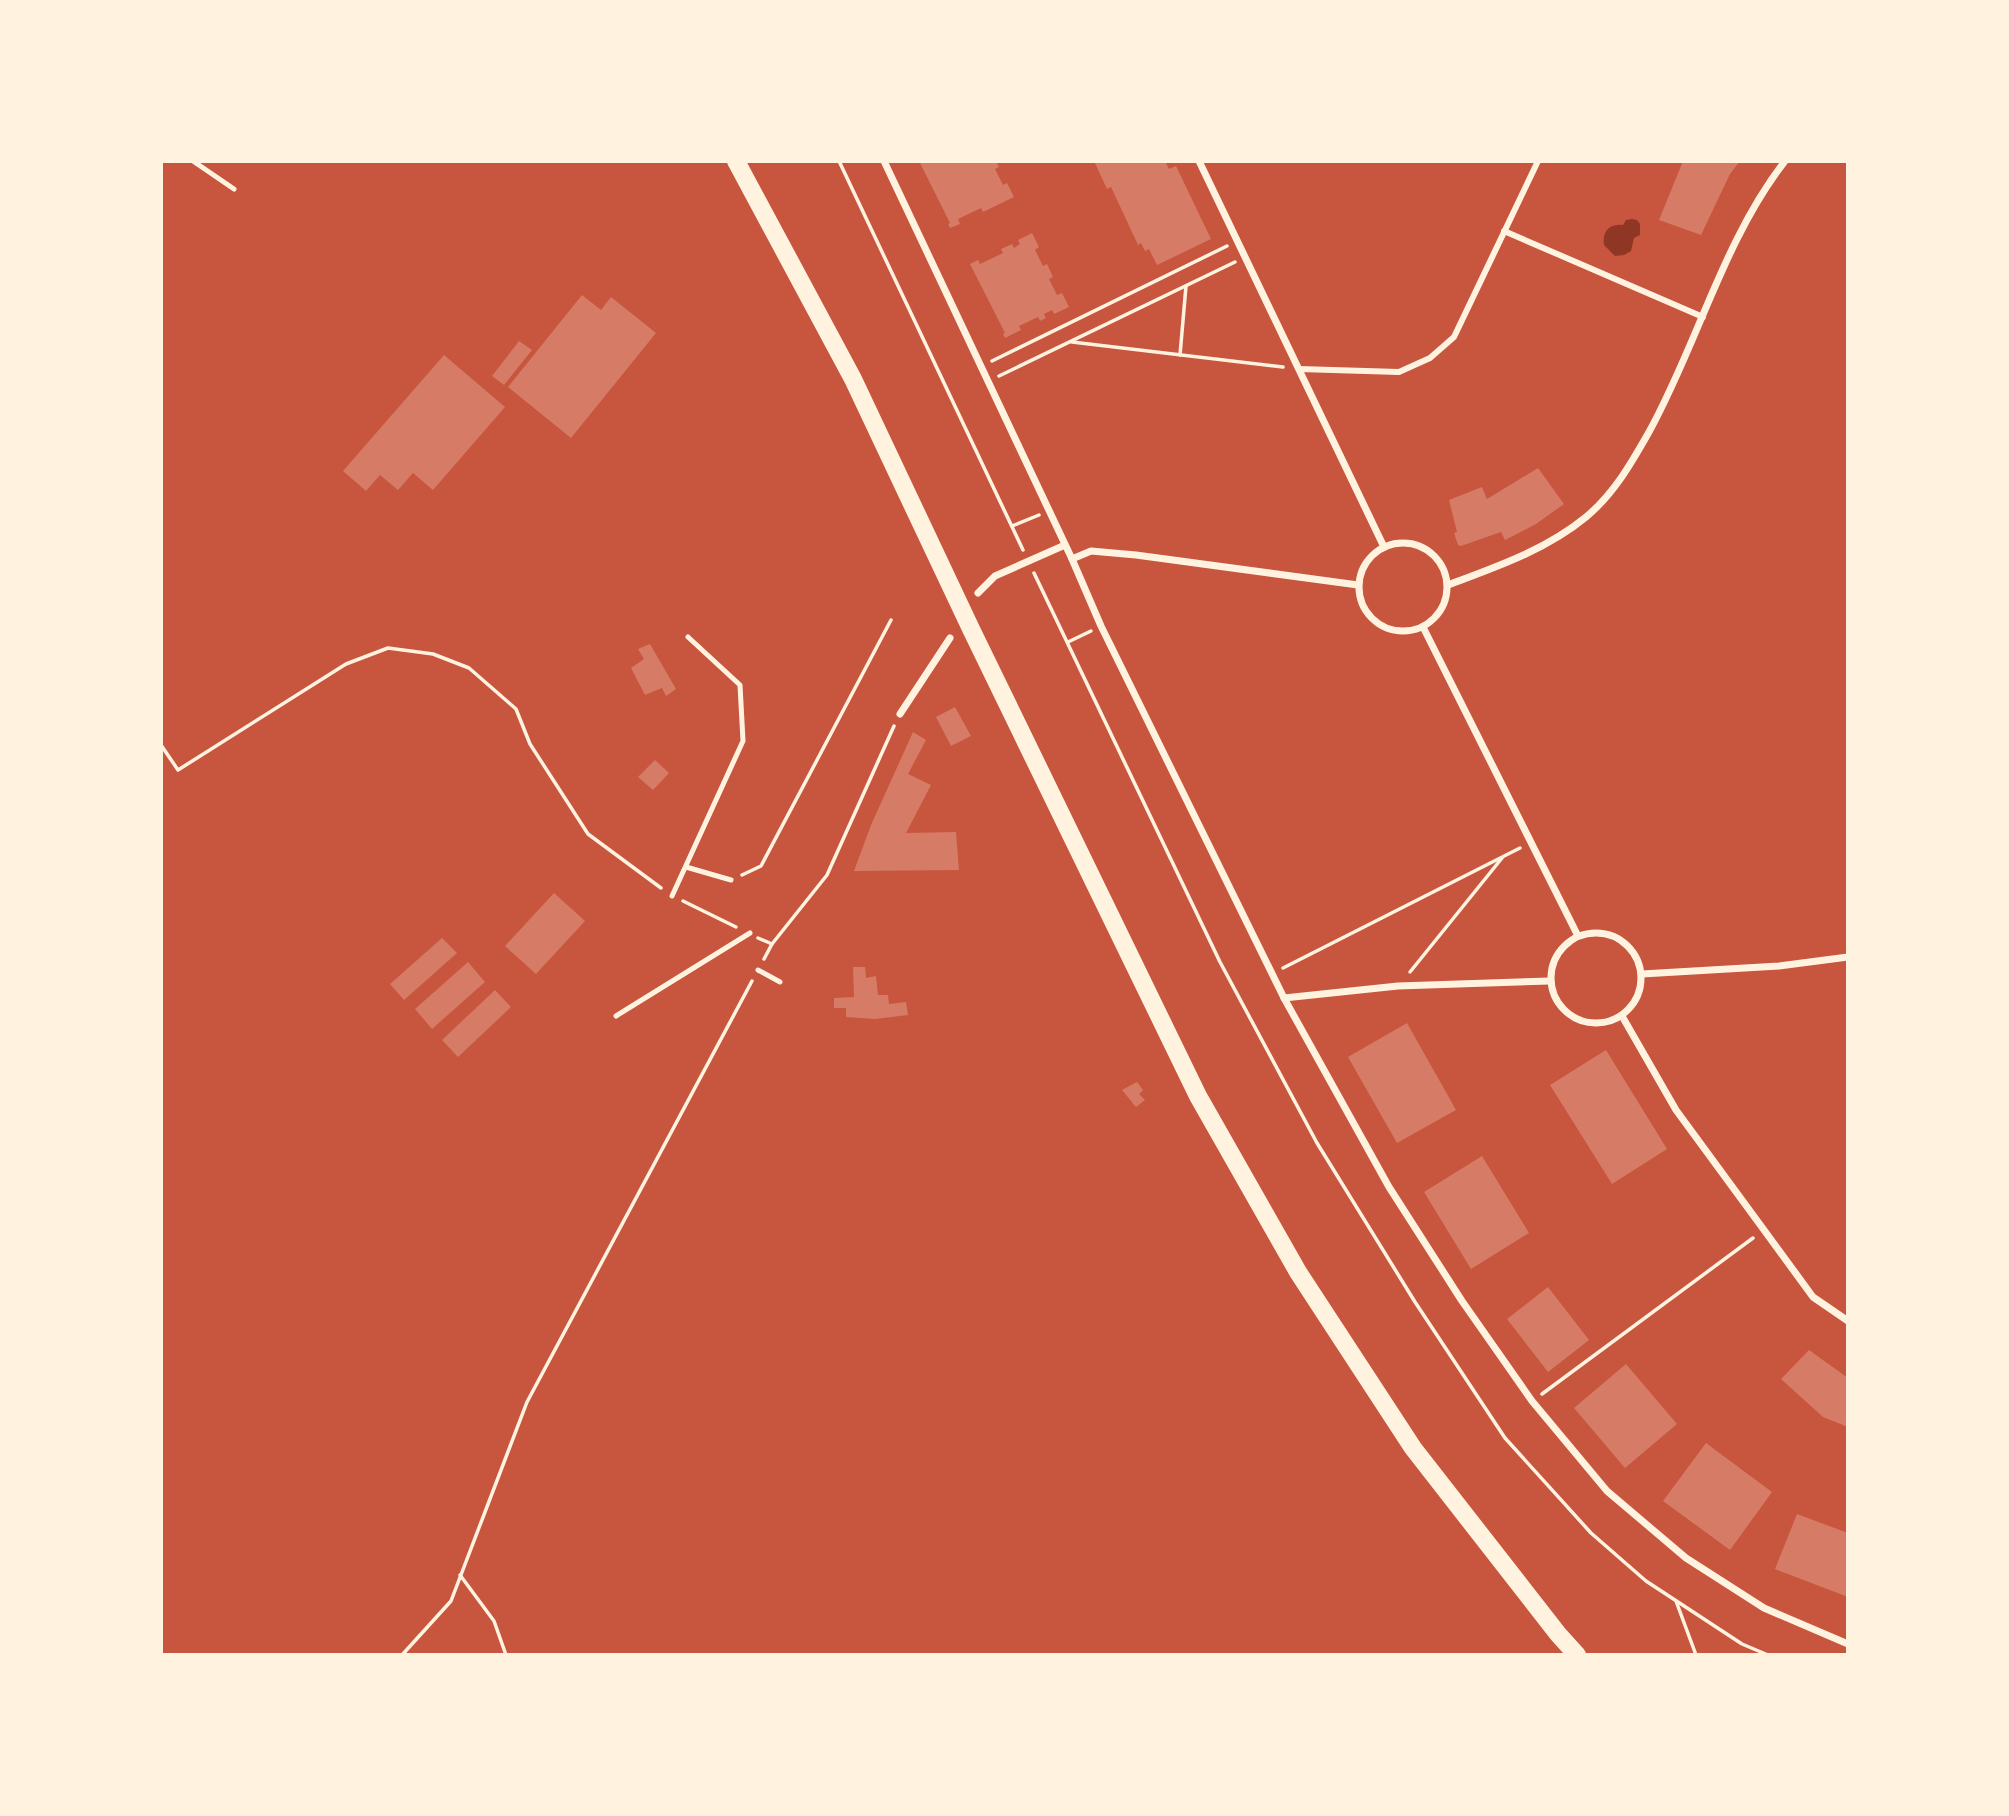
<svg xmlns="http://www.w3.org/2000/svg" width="2009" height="1816" font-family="Karla,sans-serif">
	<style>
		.water { fill: #8f3625 }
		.building { fill: #d67c66 }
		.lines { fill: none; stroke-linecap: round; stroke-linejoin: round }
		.path { stroke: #fff3e0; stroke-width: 3.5 }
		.service { stroke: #fff3e0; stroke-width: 5 }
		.pedestrian { stroke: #fff3e0; stroke-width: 6 }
		.minor { stroke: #fff3e0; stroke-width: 7 }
		.primary { stroke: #fff3e0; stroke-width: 18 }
	</style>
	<rect width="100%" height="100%" fill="#c8553d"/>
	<!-- water -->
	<path class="water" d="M1632,219L1637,220L1640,224V235L1634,238L1631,251L1624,255L1615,256L1604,245C1602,232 1609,223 1623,225L1626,220Z"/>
	<!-- building -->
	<g class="building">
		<path d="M919,161H996L999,167L995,169L1003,185L1007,183L1014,197L983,212L981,208L958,219L960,224L950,228L948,224L950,223Z"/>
		<path d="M1094,161H1165L1169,169L1176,166L1211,239L1157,265L1149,249L1145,251L1141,243L1138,245L1111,187L1107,189Z"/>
		<path d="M1683,161H1740L1730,174L1701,235L1659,220Z"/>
		<path d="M1032,233L1039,247L1035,250L1043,266L1047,264L1053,277L1049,279L1057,295L1062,293L1069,307L1054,314L1052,310L1044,314L1046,318L1040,321L1038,317L1019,326L1021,330L1005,338L1003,334L1005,333L970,264L978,260L980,264L1003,253L1001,249L1012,244L1014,248L1020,244L1018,240Z"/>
		<path d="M582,295L601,310L611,297L656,333L571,438L508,387Z"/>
		<path d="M519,341L532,350L504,385L492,376Z"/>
		<path d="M444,355L505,407L433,490L413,473L398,490L380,475L366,491L343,471Z"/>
		<path d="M1538,468L1564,504L1536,524L1505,540L1501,532L1461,546L1458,545L1454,533L1457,532L1449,500L1482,487L1487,499Z"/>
		<path d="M650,644L676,689L666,696L662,688L645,695L631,668L644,659L638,649Z"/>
		<path d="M955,707L971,736L951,746L936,717Z"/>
		<path d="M913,732L926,740L908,774L931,785L906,833L956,832L959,870L854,871L871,825Z"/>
		<path d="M655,760L669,773L653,790L638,777Z"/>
		<path d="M554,893L585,921L536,974L505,946Z"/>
		<path d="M442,938L457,953L404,1000L390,984Z"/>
		<path d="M468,962L485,982L432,1029L415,1009Z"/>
		<path d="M853,967H865L866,978L876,976L878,995H888L889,1004L906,1002L908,1015L875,1019L846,1017V1008H834V998L854,997Z"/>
		<path d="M495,990L511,1007L458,1057L442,1040Z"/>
		<path d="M1407,1023L1456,1110L1397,1143L1348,1057Z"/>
		<path d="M1606,1050L1667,1149L1612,1184L1550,1085Z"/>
		<path d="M1137,1082L1143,1090L1139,1094L1145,1100L1136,1107L1122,1090Z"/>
		<path d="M1482,1156L1529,1233L1471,1269L1424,1192Z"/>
		<path d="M1548,1287L1589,1340L1548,1372L1507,1319Z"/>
		<path d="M1809,1350L1848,1378V1427L1823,1417L1781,1379Z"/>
		<path d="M1626,1364L1677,1424L1625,1468L1574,1408Z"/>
		<path d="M1706,1443L1772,1492L1730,1550L1663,1501Z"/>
		<path d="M1797,1514L1848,1533V1597L1775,1569Z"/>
	</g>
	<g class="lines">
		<!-- path -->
		<g class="path">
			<path d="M839,161L1023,550"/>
			<path d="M1072,342L1283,367"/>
			<path d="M1180,355L1186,286"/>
			<path d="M992,361L1227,246"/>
			<path d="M999,376L1235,262"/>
			<path d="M1012,526L1039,515"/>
			<path d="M1034,573L1220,962L1317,1143L1415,1302L1505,1438L1591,1533L1646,1581L1742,1644L1768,1655"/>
			<path d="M1068,642L1091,631"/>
			<path d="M161,745L178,770L346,664L388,648L433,654L469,668L516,709L530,744L588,834L661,888"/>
			<path d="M742,875L761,866L891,620"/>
			<path d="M683,901L736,927"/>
			<path d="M758,938L772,944"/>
			<path d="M764,959L772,944L827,875L894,726"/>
			<path d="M1283,968L1520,848"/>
			<path d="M1410,972L1502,858"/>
			<path d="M1542,1394L1753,1238"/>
			<path d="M460,1575L494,1621L506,1655"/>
			<path d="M1676,1601L1696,1655"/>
			<path d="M402,1655L451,1601L527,1402L752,981"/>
		</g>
		<!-- service -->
		<g class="service">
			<path d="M193,161L234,189"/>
			<path d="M686,867L731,880"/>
			<path d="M672,896L743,741L740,685L688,637"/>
			<path d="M758,970L780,982"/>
			<path d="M616,1016L750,933"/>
		</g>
		<!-- pedestrian -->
		<g class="pedestrian">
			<path d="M1504,231L1703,317"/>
			<path d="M1299,369L1399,372L1430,358L1454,337L1538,161"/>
		</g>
		<!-- minor -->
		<g class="minor">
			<path d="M884,161L1072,559L1101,626L1284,998L1389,1187L1462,1301L1532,1401L1607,1491L1686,1558L1764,1608L1848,1644"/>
			<path d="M1199,161L1384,547"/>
			<circle cx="1403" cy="587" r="44"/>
			<path d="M1072,559L1091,551L1136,555L1358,585"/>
			<path d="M1448,585C1496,567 1546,550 1586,517C1614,494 1632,462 1649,432C1698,343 1723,241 1785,161"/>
			<path d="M978,593L995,576L1065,545"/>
			<path d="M1423,627L1578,936"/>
			<path d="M900,714L950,638"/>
			<circle cx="1596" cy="978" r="45"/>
			<path d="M1642,974L1779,966L1848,957"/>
			<path d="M1284,998L1398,986L1550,981"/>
			<path d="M1622,1016L1676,1110L1764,1230L1813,1297L1848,1321"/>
		</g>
		<!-- primary -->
		<path class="primary" d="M736,161L853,379L971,629L1198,1096L1298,1272L1413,1448L1558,1634L1577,1655"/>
	</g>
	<!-- border -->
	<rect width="2009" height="1816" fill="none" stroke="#fff3e0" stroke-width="326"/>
</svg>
